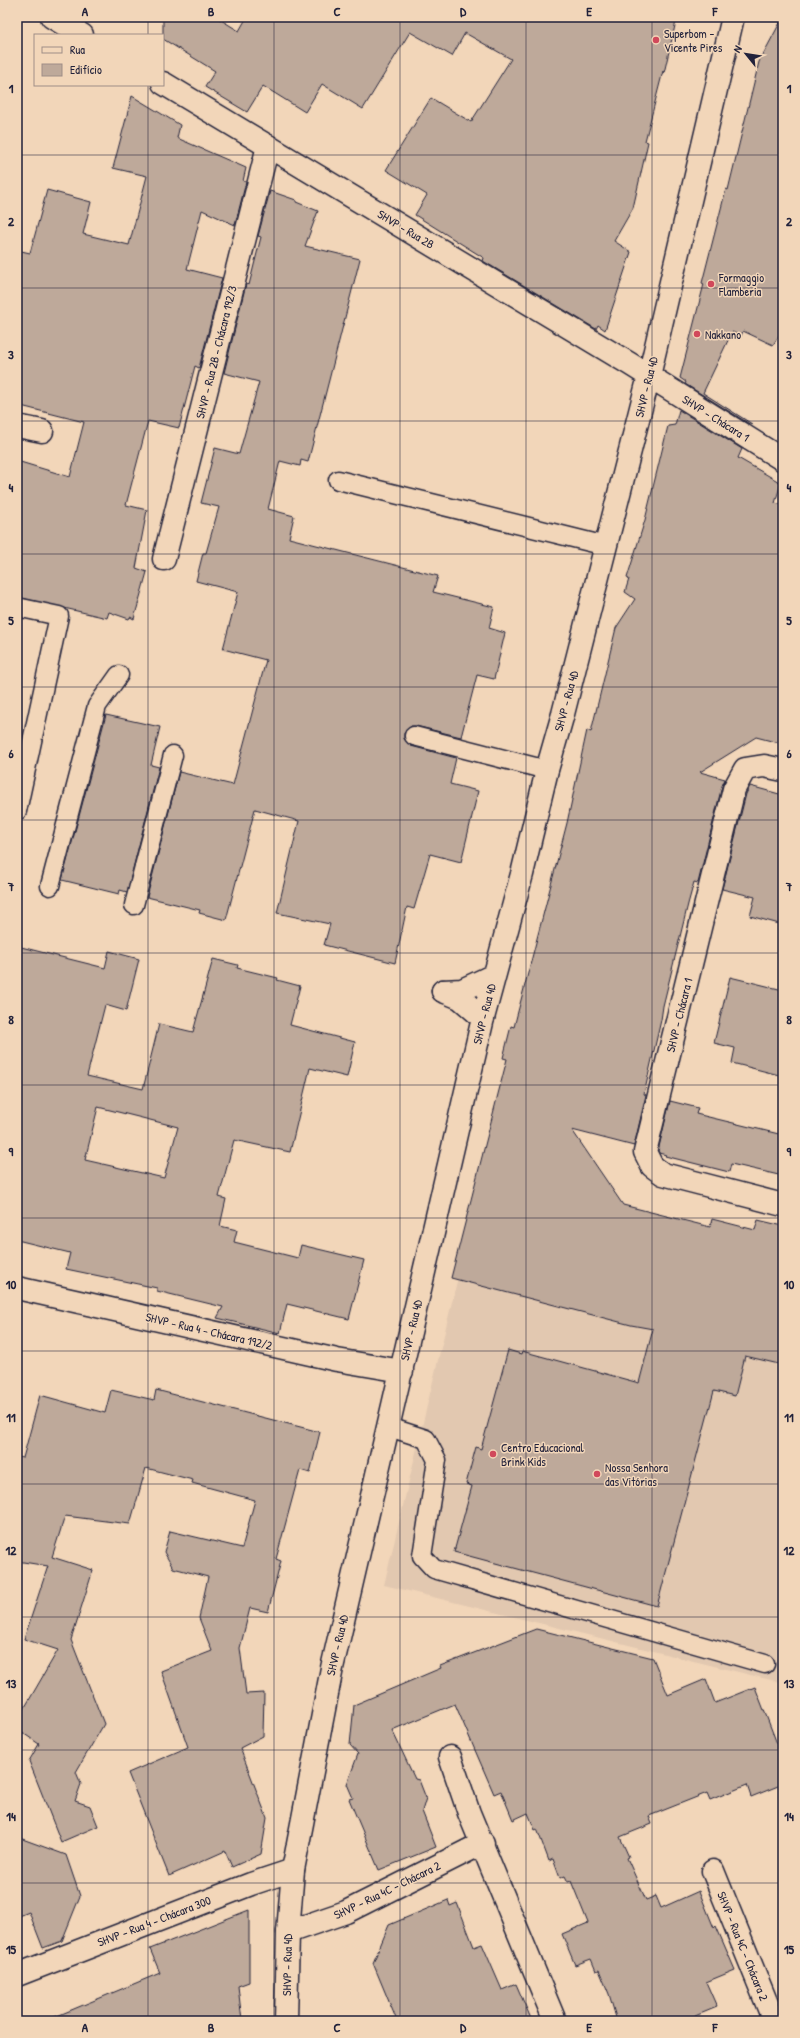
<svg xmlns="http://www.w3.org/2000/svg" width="800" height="2038" font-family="'Patrick Hand',sans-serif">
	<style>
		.built { fill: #e2c8b0 }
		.building { fill: #bea99a; stroke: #22223b; fill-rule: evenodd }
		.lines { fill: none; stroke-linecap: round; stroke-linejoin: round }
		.service-casing { stroke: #22223b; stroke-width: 21 }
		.minor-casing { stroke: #22223b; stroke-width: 25 }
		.tertiary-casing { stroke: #22223b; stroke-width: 25 }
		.service { stroke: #f2d6b9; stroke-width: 18 }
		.minor { stroke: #f2d6b9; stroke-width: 22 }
		.tertiary { stroke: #f2d6b9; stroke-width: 22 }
		.grid { fill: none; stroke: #22223b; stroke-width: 1; stroke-opacity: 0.55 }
		.poi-dot { fill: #d1495b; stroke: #f2d6b9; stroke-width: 1.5 }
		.labels { text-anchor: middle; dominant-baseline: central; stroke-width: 3; stroke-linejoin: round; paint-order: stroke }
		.poi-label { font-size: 12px; fill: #22223b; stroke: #f2d6b9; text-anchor: start }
		.street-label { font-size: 12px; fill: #22223b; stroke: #f2d6b9 }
		.neatline { fill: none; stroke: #22223b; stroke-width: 1.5 }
		.grid-label { font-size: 13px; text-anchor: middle; font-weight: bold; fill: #22223b }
	</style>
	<rect width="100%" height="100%" fill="#f2d6b9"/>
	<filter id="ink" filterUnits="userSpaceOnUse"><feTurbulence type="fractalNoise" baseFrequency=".025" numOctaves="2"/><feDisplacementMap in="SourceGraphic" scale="8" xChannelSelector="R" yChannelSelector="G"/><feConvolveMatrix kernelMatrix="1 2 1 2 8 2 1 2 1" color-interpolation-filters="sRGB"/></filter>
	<g filter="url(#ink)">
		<!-- built -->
		<path class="built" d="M458,1277L783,1363V1683L384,1585Z"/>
		<!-- building -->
		<g class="building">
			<path d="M163,17H216L239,31L247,17H677L664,73L663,71L645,141L648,142L633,208L614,241L631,252L605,330L598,325L596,329L483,261L484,258L415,215L427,195L386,170L431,98L471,122L511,59L465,33L452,56L410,32L363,109L322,84L305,112L263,86L247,112L205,87L215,71L163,39Z"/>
			<path d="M783,17V329L773,345L743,331L741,336L732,332L703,393L752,424L751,425L685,384L686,382L680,378L704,284L702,283L726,189L728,190L759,62Z"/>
			<path d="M132,96L180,125L177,138L246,168L243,181L246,182L235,225L202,210L187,269L222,278L199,368L195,366L179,428L148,421L126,505L147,510L136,568L147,572L134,619L130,617L129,619L109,612L107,618L17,597V461L70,477L84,422L17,405V250L30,253L47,190L91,202L83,234L129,245L147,176L113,168Z"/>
			<path d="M270,191L296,200V202L318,211L305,246L360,259L308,462L301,460L300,466L280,461L268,509L294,516L289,538L438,576L433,592L494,607L489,628L505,633L494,679L477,675L461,737L416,726H411L404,733V739L411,746L456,758L450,784L478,791L461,862L430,854L414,909L407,907L395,963L324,945L330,924L277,913L299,821L255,809L226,920L199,913L200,910L147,897L179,772L233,785L266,660L223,649L238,592L196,581L203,553H206L219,507L201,503L215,448L239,454L259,382L224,373L246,284L249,285L261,237L258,236Z"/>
			<path d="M679,410L742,449L738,458L781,483L775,503L783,505V744L756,737L700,772L725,779L722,786L698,883L694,882L688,904L663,1006L661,1020L644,1094L646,1095L634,1146L572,1130L623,1205L710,1227L712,1219L755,1230L758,1220L783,1226V1365L745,1356L735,1396L714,1391L657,1606L454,1552L472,1486L466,1484L476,1447L481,1449L508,1350L521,1354L522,1351L639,1383L653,1329L631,1325L451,1278L507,1059L503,1058L511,1026L514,1027L567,823L587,730L591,732L616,628L635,599L625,592L629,579L627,578L645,520L668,426L675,425Z"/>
			<path d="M106,715L160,727L151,765L159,767L127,892L120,890L119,894L62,880Z"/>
			<path d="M750,786L783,795V925L750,916L755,897L722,889L746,794Z"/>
			<path d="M17,946L105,968L109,951L139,959L126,1011L105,1005L87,1076L143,1089L159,1024L193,1032L213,959L238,965L237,968L278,978L277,980L300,986L290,1025L355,1042L347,1077L310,1068L290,1152L234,1140L219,1197L226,1199L220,1226L237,1230L234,1242L298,1258L301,1245L364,1260L349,1319L287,1304L280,1333L217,1318L223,1307L157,1291V1288L66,1269L70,1253L17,1240ZM98,1107L178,1127L164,1178L85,1160Z"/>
			<path d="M730,977L783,990V1076L732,1063L735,1048L714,1043Z"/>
			<path d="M670,1101L698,1108L696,1114L783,1135V1176L731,1164L729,1172L665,1156L666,1155L659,1153L658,1151Z"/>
			<path d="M111,1390L154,1400L156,1390L320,1432L310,1473L300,1470L276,1559L281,1561L268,1612L250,1608L240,1648L246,1694L264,1693L263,1736L240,1748L267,1818L261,1854L232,1867L225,1851L169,1876L128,1773L188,1747L161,1671L212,1651L199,1618L208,1577L173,1568L164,1552L170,1531L242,1548L255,1500L192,1483L193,1480L146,1468L130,1524L65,1516L52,1557L93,1570L71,1640L104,1724L76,1772L81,1784L75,1801L90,1806L98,1826L61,1842L29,1761L39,1744L17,1729V1721L58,1650L24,1639L48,1566L17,1561V1457L23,1458L40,1395L105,1413Z"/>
			<path d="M536,1629L653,1658L668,1695L706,1679L715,1703L755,1687L783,1759V1784L751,1797L747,1785L710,1800L707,1793L649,1816L652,1824L620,1837L629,1857L627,1858L646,1900L656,1896L661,1908L699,1891L714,1928L716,1926L735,1970L706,1982L717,2007L683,2021H617L609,1994L599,1970L596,1971L591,1959L575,1965L562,1934L588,1923L571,1881L568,1882L565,1876L560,1878L553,1859L549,1861L537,1829L535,1830L528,1813L513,1820L501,1791L494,1794L455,1704L392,1730L415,1779L419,1780L426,1798L422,1811L436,1847L379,1870L349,1799L353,1798L347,1784L358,1754L350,1745L354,1705L441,1668L440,1666Z"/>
			<path d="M17,1837L66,1855L80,1896L62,1941L43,1948L29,1912L17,1917Z"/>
			<path d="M448,1900L450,1906L457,1903L474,1947L482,1944L502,1990L516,1984L532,2021H397L373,1963L389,1925Z"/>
			<path d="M249,1910V1982L238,1986L242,2021H45L160,1973L150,1949Z"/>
		</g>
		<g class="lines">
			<defs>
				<g id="service">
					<path d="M338,480L606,546"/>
					<path d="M17,607L59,616L17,811"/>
					<path d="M414,736L547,770"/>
					<path d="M50,886L97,706L119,675"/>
					<path d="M134,905L173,755"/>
					<path d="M389,1427L426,1439L437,1460L422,1556L434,1569L765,1664"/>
				</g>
				<g id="minor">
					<path d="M52,17L82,35"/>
					<path d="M163,83L630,364L783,460"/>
					<path d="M17,426L42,431"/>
					<path d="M164,559L268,146"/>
					<path d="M783,770L764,766L745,769L734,789L645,1152L652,1166L663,1174L783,1205"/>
					<path d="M443,991L462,990L494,975"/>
					<path d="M443,991L460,998L483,1018"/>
					<path d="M17,1288L337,1360L402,1371"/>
					<path d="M450,1757L469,1813L555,2021"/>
					<path d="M713,1871L774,2021"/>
					<path d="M288,1932L346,1912L483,1843"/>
					<path d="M17,1975L251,1884L293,1870"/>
				</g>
				<path id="tertiary" d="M286,2021L288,1932L293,1870L332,1668L483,1018L522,874L547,770L563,714L649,376L733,17"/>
			</defs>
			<!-- service casing -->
			<use href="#service" class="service-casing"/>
			<!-- minor casing -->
			<use href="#minor" class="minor-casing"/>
			<!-- tertiary casing -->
			<use href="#tertiary" class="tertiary-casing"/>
			<!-- service -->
			<use href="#service" class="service"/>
			<!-- minor -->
			<use href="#minor" class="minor"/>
			<!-- tertiary -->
			<use href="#tertiary" class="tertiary"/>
		</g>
	</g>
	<!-- grid -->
	<path class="grid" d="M148,17V35M274,17V2021M400,17V2021M526,17V2021M652,17V2021M148,85V2021M17,155H783M17,288H783M17,421H783M17,554H783M17,687H783M17,820H783M17,953H783M17,1085H783M17,1218H783M17,1351H783M17,1484H783M17,1617H783M17,1750H783M17,1883H783"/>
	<!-- markers -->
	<g class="poi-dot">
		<circle cx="656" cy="40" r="4"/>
		<circle cx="711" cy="284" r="4"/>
		<circle cx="697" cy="334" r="4"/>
		<circle cx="493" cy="1454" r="4"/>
		<circle cx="597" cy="1474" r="4"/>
	</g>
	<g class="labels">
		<!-- poi labels -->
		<g class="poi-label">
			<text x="664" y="33">Superbom -<tspan x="664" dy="14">Vicente Pires</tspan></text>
			<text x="719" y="277">Formaggio<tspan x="719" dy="14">Flamberia</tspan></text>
			<text x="705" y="334">Nakkano</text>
			<text x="501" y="1447">Centro Educacional<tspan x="501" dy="14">Brink Kids</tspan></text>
			<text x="605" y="1467">Nossa Senhora<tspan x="605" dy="14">das Vitórias</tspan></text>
		</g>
		<!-- street labels -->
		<g class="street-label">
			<text transform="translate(406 229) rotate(31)">SHVP - Rua 2B</text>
			<text transform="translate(216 352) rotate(-76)">SHVP - Rua 2B - Chácara 192/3</text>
			<text transform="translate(646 387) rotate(-76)">SHVP - Rua 4D</text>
			<text transform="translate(716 418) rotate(32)">SHVP - Chácara 1</text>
			<text transform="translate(566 701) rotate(-75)">SHVP - Rua 4D</text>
			<text transform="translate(484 1014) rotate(-76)">SHVP - Rua 4D</text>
			<text transform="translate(679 1015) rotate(-76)">SHVP - Chácara 1</text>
			<text transform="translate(411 1330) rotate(-77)">SHVP - Rua 4D</text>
			<text transform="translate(209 1331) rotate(13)">SHVP - Rua 4 - Chácara 192/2</text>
			<text transform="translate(337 1645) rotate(-77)">SHVP - Rua 4D</text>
			<text transform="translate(387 1890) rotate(-26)">SHVP - Rua 4C - Chácara 2</text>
			<text transform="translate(154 1921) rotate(-21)">SHVP - Rua 4 - Chácara 300</text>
			<text transform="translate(743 1946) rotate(68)">SHVP - Rua 4C - Chácara 2</text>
			<text transform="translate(287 1965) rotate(-89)">SHVP - Rua 4D</text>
		</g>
	</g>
	<!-- margin -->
	<rect width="800" height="2038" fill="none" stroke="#f2d6b9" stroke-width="44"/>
	<!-- legend -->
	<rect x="34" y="34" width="130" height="52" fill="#f2d6b9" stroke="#9f8e87"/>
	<rect x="42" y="47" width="20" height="6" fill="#f2d6b9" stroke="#9f8e87"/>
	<text x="70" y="54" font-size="12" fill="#22223b">Rua</text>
	<rect x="42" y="64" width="20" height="12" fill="#bea99a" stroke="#9f8e87"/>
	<text x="70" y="74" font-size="12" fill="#22223b">Edifício</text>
	<!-- north arrow -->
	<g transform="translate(746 54) rotate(300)" stroke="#f2d6b9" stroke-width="3" paint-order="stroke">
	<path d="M0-3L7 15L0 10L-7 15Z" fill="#22223b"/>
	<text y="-6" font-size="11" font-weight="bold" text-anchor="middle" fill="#22223b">N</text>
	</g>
	<rect x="22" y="22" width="756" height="1994" class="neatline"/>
	<g class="grid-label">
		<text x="85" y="16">A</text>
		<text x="211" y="16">B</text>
		<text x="337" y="16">C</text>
		<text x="463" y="16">D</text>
		<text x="589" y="16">E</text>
		<text x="715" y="16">F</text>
		<text x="11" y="93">1</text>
		<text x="789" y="93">1</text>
		<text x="11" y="226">2</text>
		<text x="789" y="226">2</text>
		<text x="11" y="359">3</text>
		<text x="789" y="359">3</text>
		<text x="11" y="492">4</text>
		<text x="789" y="492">4</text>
		<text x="11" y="625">5</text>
		<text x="789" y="625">5</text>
		<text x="11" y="758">6</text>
		<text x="789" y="758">6</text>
		<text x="11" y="891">7</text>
		<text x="789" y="891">7</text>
		<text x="11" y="1024">8</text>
		<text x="789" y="1024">8</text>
		<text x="11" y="1156">9</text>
		<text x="789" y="1156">9</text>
		<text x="11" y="1289">10</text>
		<text x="789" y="1289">10</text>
		<text x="11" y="1422">11</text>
		<text x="789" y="1422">11</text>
		<text x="11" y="1555">12</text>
		<text x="789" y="1555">12</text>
		<text x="11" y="1688">13</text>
		<text x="789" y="1688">13</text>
		<text x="11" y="1821">14</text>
		<text x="789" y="1821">14</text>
		<text x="11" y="1954">15</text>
		<text x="789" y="1954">15</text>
		<text x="85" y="2032">A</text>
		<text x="211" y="2032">B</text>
		<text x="337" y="2032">C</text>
		<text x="463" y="2032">D</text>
		<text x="589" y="2032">E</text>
		<text x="715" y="2032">F</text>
	</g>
</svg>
